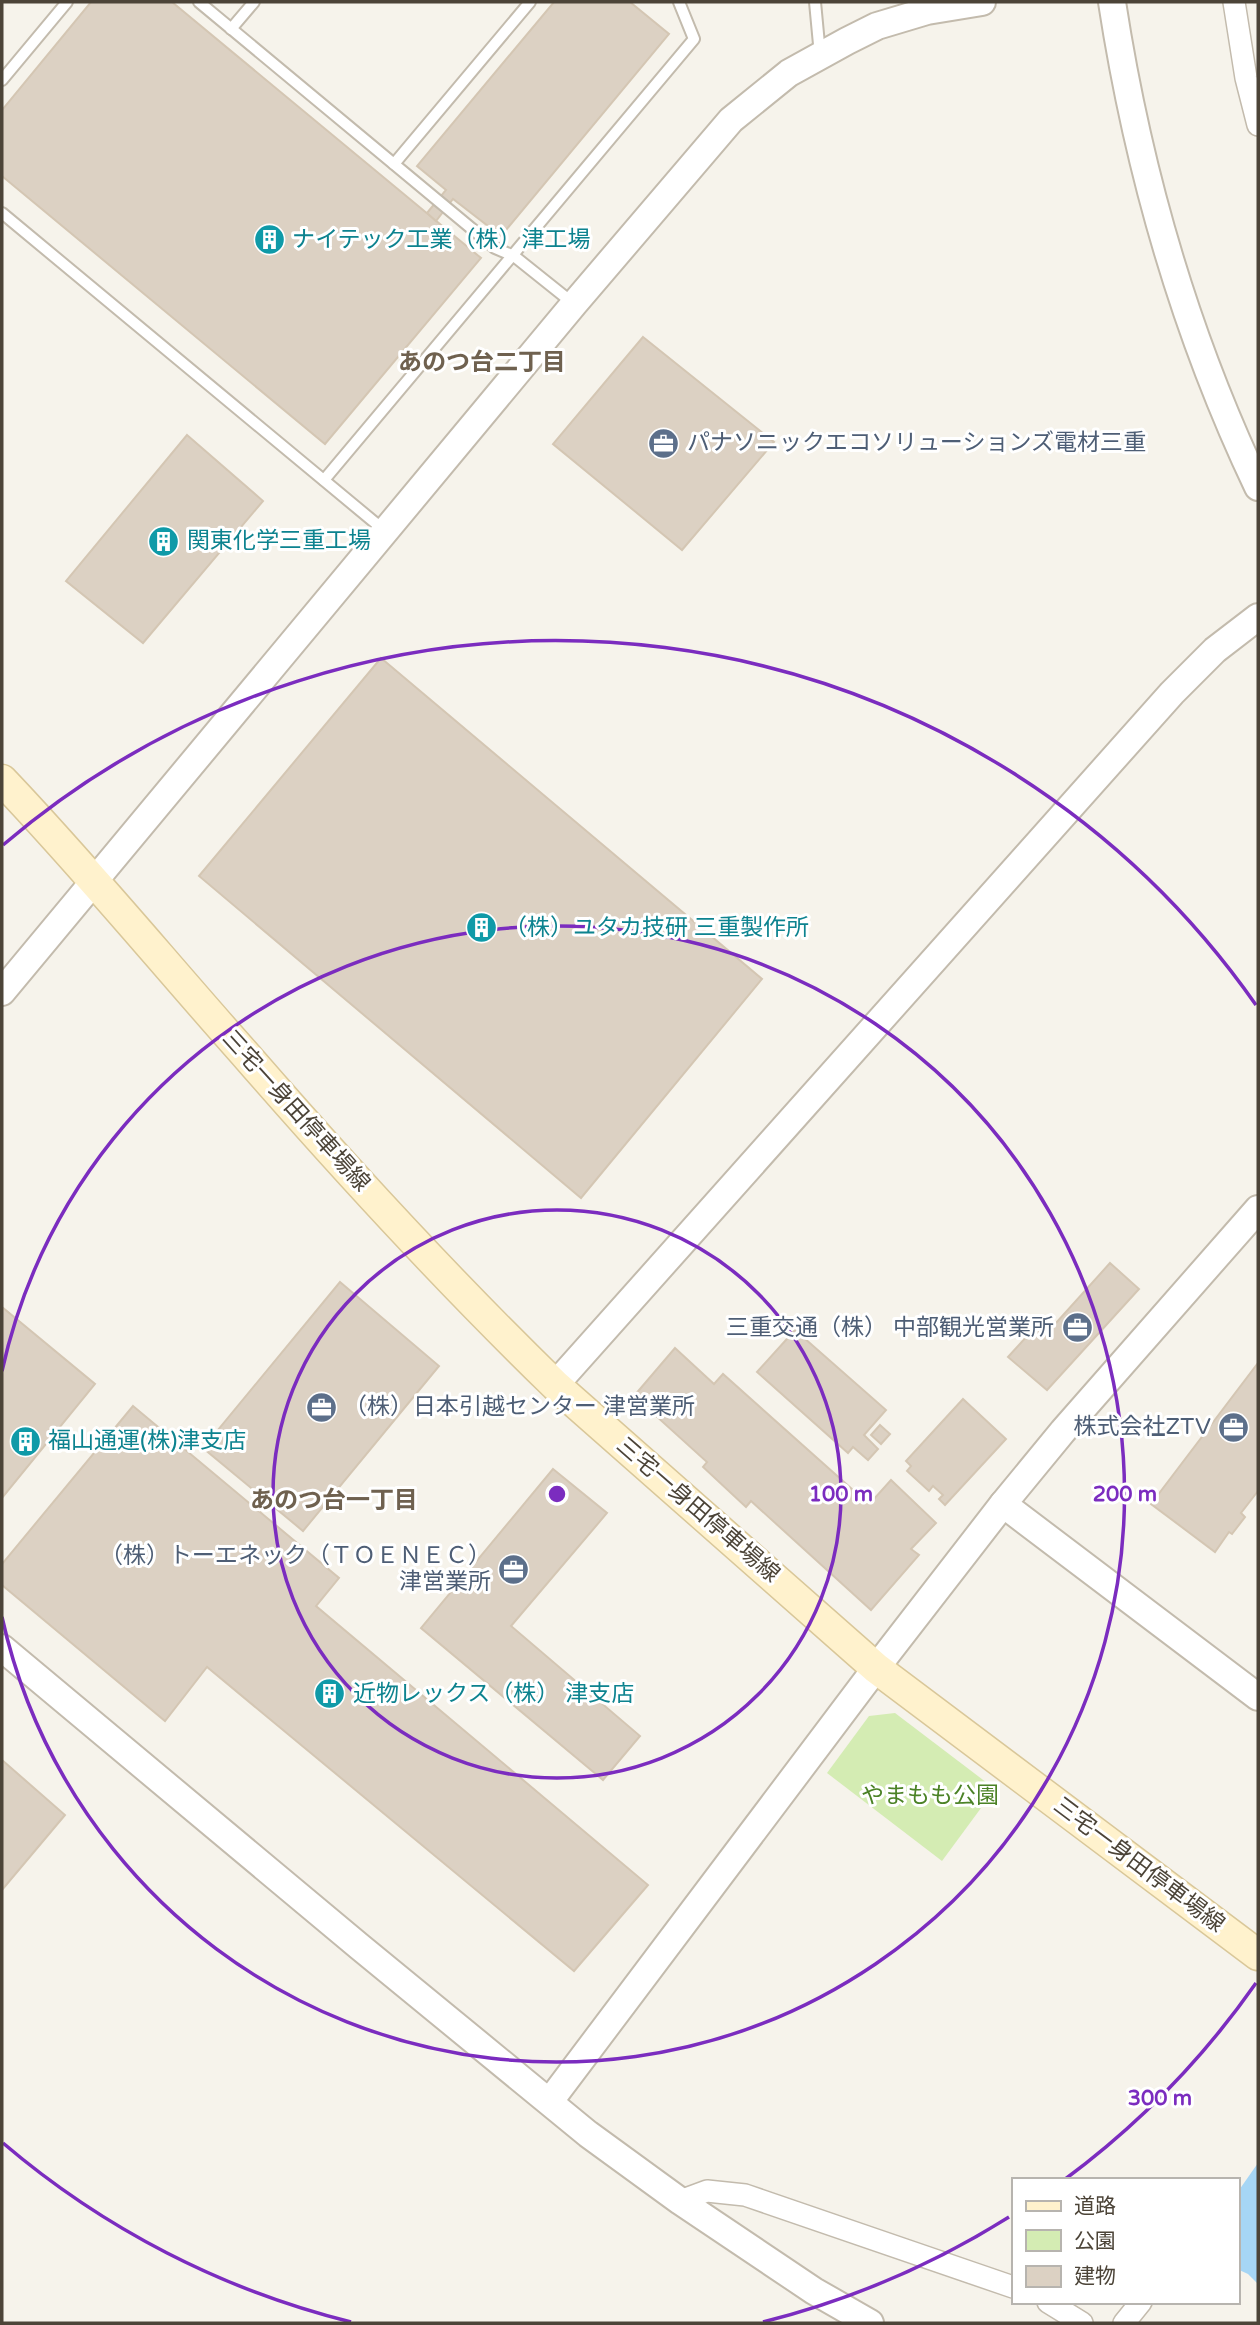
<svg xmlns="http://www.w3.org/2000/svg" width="1260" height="2325" font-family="'Varela Round','Noto Sans JP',sans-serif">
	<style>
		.green { fill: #d4ecb3 }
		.water { fill: #a6d6f5 }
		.building { fill: #dcd1c3; stroke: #d4c6b3; stroke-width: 2 }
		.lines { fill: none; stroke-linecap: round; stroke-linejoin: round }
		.service-casing { stroke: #c3bbad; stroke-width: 14 }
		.minor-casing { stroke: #c3bbad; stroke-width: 24 }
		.tertiary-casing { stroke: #c3bbad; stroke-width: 30 }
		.secondary-casing { stroke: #d9c799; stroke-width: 33 }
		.service { stroke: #fff; stroke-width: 10 }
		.minor { stroke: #fff; stroke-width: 21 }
		.tertiary { stroke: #fff; stroke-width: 26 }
		.secondary { stroke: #fff2cd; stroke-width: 30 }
		.ring { fill: none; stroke: #7b2cbf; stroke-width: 3.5 }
		.labels { text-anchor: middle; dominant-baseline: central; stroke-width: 6; stroke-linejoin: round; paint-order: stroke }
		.culture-label { font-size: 23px; fill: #0d838f; stroke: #fff; text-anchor: start }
		.service-label { font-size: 23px; fill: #4e5e75; stroke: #fff; text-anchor: end }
		.street-label { font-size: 23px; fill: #4c4438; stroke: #fff }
		.park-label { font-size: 23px; fill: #4b8226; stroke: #fff }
		.neighbourhood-label { font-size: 24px; font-weight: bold; fill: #6f614f; stroke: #fff }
		.centre { fill: #7b2cbf; stroke: #fff; stroke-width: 3.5 }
		.ring-label { font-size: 21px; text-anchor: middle; font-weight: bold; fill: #7b2cbf; stroke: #fff; stroke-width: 6; stroke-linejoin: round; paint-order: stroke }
	</style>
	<rect width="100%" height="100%" fill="#f6f3eb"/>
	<!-- green -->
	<path class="green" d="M895,1713L995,1789L942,1861L827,1773L869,1716Z"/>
	<!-- water -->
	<path class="water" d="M1258,2163V2284L1248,2274L1237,2269V2193Z"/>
	<!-- building -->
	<g class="building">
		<path d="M91,2H172L481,258L325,444L2,176V110Z"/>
		<path d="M554,2H630L669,34L501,236L453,199L436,221L427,213L446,190L417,166Z"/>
		<path d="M643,337L774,442L682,550L553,444Z"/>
		<path d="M187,435L263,501L143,643L66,581Z"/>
		<path d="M381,658L762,979L581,1198L199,876Z"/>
		<path d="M1110,1263L1139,1289L1047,1390L1008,1357L1038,1324L1047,1333Z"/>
		<path d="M340,1282L439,1366L303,1531L203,1448Z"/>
		<path d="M2,1307L95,1384L2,1498Z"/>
		<path d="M795,1330L886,1410L864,1435L878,1449L868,1460L853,1447L848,1453L757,1372Z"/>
		<path d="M675,1348L714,1384L723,1374L862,1498L874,1499L891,1480L936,1523L911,1549L919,1555L871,1610L751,1501L746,1507L703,1467L707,1462L634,1396Z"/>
		<path d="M1258,1363V1491L1241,1513L1245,1517L1232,1534L1229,1532L1215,1552L1151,1504Z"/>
		<path d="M963,1399L1006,1439L945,1505L939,1499L943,1495L933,1486L929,1491L907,1471L911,1466L906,1461Z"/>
		<path d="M133,1406L339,1578L316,1606L648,1885L574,1971L207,1667L165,1721L2,1585V1564Z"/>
		<path d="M880,1425L890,1434L881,1444L871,1435Z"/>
		<path d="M553,1469L607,1513L511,1626L640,1736L603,1780L421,1628Z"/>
		<path d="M2,1760L65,1815L2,1890Z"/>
	</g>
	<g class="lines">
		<defs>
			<g id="service">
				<path d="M199,2L495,248L514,256L574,304"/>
				<path d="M815,2L820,55"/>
				<path d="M231,29L254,2"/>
				<path d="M2,80L67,2"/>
				<path d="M394,164L530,2"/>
				<path d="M2,213L385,531"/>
				<path d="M324,480L694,39L679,2"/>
			</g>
			<g id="minor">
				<path d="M1234,2L1246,78L1258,125"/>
				<path d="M680,2201L707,2191L745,2195L1013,2287"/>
				<path d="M1048,2302L1082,2323"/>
				<path d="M1124,2323L1141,2302"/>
			</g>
			<g id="tertiary">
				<path d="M1112,2C1138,170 1185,334 1258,487"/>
				<path d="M2,992L574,304L731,120L789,73L847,41L877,26L927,11L982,2"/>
				<path d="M1258,1209L1063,1431L1003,1504L1258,1697"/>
				<path d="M555,1385L1172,693L1215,650L1258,617"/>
				<path d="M2,1648L360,1947L588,2134L680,2201L814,2291L870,2323"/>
				<path d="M550,2101L876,1668L1003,1504"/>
			</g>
			<path id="secondary" d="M2,780C86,868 163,962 244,1053C343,1167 447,1280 555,1385L876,1668L1258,1955"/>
		</defs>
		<!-- service casing -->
		<use href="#service" class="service-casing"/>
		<!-- minor casing -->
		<use href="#minor" class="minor-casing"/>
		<!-- tertiary casing -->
		<use href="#tertiary" class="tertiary-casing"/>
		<!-- secondary casing -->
		<use href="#secondary" class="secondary-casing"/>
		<!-- service -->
		<use href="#service" class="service"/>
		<!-- minor -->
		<use href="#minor" class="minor"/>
		<!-- tertiary -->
		<use href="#tertiary" class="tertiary"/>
		<!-- secondary -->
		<use href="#secondary" class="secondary"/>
	</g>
	<!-- distance rings -->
	<g class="ring">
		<circle cx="557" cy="1494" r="284"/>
		<path d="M2 1371A568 568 0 1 1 2 1617"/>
		<path d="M1256 1983A853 853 0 0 1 1064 2180M1009 2217A853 853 0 0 1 763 2322M351 2322A853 853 0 0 1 3 2143M3 845A853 853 0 0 1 1256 1005"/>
	</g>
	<!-- icons -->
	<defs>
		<symbol id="building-disc" viewBox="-11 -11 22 22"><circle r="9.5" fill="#0f9aa8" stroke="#fff"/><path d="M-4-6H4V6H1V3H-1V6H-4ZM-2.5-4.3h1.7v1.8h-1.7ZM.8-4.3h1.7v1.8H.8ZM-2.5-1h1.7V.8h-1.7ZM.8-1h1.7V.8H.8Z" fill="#fff"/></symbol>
		<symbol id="office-disc" viewBox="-11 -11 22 22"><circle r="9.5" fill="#5c6f8a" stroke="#fff"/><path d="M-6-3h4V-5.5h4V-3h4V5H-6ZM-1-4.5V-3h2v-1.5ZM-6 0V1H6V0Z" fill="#fff"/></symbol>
	</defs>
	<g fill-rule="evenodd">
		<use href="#building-disc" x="252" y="222" width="35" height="35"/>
		<use href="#office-disc" x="646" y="426" width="35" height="35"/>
		<use href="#building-disc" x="146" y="524" width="35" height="35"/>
		<use href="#building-disc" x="464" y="910" width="35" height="35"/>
		<use href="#office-disc" x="1060" y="1310" width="35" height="35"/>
		<use href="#office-disc" x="304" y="1390" width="35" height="35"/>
		<use href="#office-disc" x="1216" y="1410" width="35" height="35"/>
		<use href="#building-disc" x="8" y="1424" width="35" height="35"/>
		<use href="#office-disc" x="496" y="1552" width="35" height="35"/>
		<use href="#building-disc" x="312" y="1676" width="35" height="35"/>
	</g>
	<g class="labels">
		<!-- culture labels -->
		<g class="culture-label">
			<text x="292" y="240">ナイテック工業（株）津工場</text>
			<text x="187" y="541">関東化学三重工場</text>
			<text x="504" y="928">（株）ユタカ技研 三重製作所</text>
			<text x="48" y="1441">福山通運(株)津支店</text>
			<text x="353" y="1694">近物レックス（株） 津支店</text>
		</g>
		<!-- service labels -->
		<g class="service-label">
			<text x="687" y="443" text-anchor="start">パナソニックエコソリューションズ電材三重</text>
			<text x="1054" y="1328">三重交通（株） 中部観光営業所</text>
			<text x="344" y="1407" text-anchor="start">（株）日本引越センター 津営業所</text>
			<text x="1211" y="1427">株式会社ZTV</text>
			<text x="491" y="1556">（株）トーエネック（ＴＯＥＮＥＣ）<tspan x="491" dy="26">津営業所</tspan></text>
		</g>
		<!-- street labels -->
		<g class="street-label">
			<text transform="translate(296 1111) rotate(48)">三宅一身田停車場線</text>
			<text transform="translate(698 1510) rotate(41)">三宅一身田停車場線</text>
			<text transform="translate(1139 1865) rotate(37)">三宅一身田停車場線</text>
		</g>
		<!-- park labels -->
		<g class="park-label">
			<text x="930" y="1796">やまもも公園</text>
		</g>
		<!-- neighbourhood labels -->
		<g class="neighbourhood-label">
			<text x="482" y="362">あのつ台二丁目</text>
			<text x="334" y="1500">あのつ台一丁目</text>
		</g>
	</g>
	<circle cx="557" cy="1494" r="10" class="centre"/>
	<g class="ring-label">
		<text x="841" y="1501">100 m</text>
		<text x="1125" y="1501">200 m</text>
		<text x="1160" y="2105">300 m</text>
	</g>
	<!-- border -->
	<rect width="1260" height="2325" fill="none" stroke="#4c4438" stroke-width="7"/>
	<!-- legend -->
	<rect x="1012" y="2178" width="228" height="126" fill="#ffffff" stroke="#b7b4af" stroke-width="2"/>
	<rect x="1026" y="2201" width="35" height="10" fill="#fff2cd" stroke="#b7b4af" stroke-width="2"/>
	<text x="1074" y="2213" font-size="21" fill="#4c4438">道路</text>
	<rect x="1026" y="2230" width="35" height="21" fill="#d4ecb3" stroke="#b7b4af" stroke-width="2"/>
	<text x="1074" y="2248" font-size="21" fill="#4c4438">公園</text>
	<rect x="1026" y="2266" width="35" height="21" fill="#dcd1c3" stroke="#b7b4af" stroke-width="2"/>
	<text x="1074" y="2283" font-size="21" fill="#4c4438">建物</text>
</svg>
